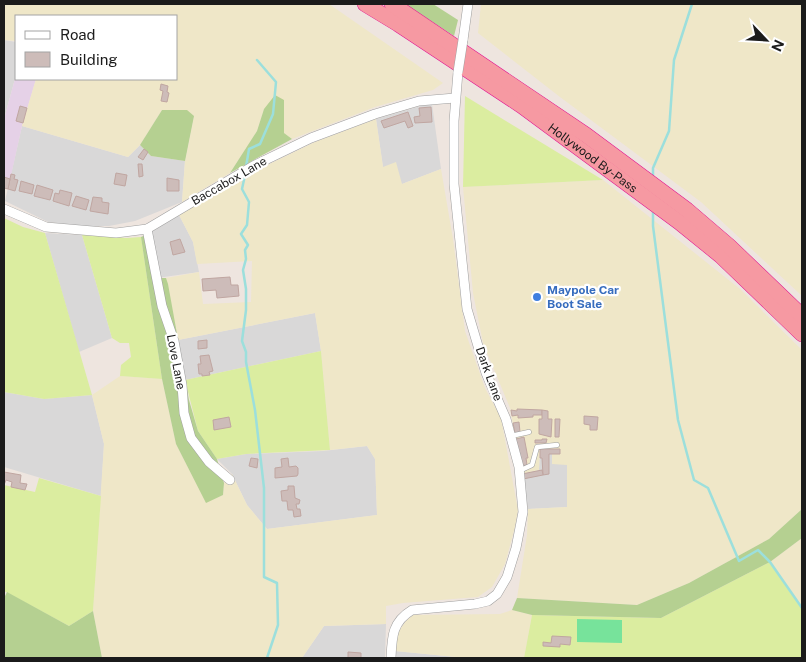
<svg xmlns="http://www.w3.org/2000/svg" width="806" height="662" font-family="'Public Sans',sans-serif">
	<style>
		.residential { fill: #d9d8d8 }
		.industrial { fill: #e5d1e7 }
		.farmland { fill: #efe7c8 }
		.grass { fill: #dbeda0 }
		.forest { fill: #b5d091 }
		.pitch { fill: #77e39b }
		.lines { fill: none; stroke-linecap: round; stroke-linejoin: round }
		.stream { stroke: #9cdfdc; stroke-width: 2.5 }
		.building { fill: #cdbcb9; stroke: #c0a6a1 }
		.service-casing { stroke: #9f9f9f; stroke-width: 5.5 }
		.minor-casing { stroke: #9f9f9f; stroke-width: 10 }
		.trunk-casing { stroke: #e11794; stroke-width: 16 }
		.service { stroke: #fff; stroke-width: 4.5 }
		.minor { stroke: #fff; stroke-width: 9 }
		.trunk { stroke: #f699a2; stroke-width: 15 }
		.minor-bridge-casing { stroke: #9f9f9f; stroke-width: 10; stroke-linecap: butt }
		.minor-bridge { stroke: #fff; stroke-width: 9 }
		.shop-dot { fill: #3f7fe0; stroke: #fff; stroke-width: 2 }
		.labels { text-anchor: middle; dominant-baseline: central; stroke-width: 4.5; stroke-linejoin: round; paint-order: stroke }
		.street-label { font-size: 12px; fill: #1b1b1b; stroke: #fff }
		.shop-label { font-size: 12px; font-weight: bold; fill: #366cbe; stroke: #fff; text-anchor: start }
	</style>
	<rect width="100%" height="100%" fill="#eee5df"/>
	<!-- residential -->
	<g class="residential">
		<path d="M4,40L16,42V75L4,119Z"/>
		<path d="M432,104L441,169L402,184L383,167L376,119L424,105Z"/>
		<path d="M22,126L128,157L140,145L151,156L185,161L182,202L135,221L109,226H83L48,222L5,201Z"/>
		<path d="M179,215L193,242L199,272L157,278L148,234Z"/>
		<path d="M45,233L82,235L112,338L79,352Z"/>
		<path d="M315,313L321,351L185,380L178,340Z"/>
		<path d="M4,392L44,399L92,395L104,444L101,496L4,467Z"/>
		<path d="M367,446L375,459L377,515L267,529L247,505L232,474L217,459L246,454L323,451Z"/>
		<path d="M540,449H552L567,464V507L528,509L522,474L539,470Z"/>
		<path d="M386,624L385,658H302L324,626Z"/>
		<path d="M395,651L466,658H394Z"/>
	</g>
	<!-- industrial -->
	<path class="industrial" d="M16,75V79H36L22,126L8,189L4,188V119Z"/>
	<!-- farmland -->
	<g class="farmland">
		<path d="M4,4H329L443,83L433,90L375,107L292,139L284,133V100L264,109L257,131L230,173L182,202L185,161L194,116L162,110L140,145L128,157L22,126L36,79H176V16H16V41L4,40Z"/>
		<path d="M481,4H802V296L701,202L560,97L478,33Z"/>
		<path d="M376,119L383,167L396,162L402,184L441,169L453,239L465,331L485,388L501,418L518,510L515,527L505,564L492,587L478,597L403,603L386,606V624L324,626L302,658H102L93,611L104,444L92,395L120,376L162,379L176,444L206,502L223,495L224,483L232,474L247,505L267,529L377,515L375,459L367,446L330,450L321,351L315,313L178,340L166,278L199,272L203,304L251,302L252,261L197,264L193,242L179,215L255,171L315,142Z"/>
		<path d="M603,180L740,289L802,350V509L769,539L689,583L637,605L517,598L527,535L528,509L567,507V465L552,464V449H540L539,470L522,474L510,408L483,343L473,293L463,187Z"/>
		<path d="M802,538V608L770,562Z"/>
		<path d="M512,610L532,615L524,658H466L395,651L398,632L406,621L413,615L500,614Z"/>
	</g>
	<!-- grass -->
	<g class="grass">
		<path d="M465,96L603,180L463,187Z"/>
		<path d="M4,218L23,227L45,233L92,395L44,399L4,392Z"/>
		<path d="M82,235L127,238L141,237L162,379L120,376L121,365L131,357L129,343H120L112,338Z"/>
		<path d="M321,351L330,450L246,454L217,459L198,431L185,380Z"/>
		<path d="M39,478L101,496L93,611L69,626L4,591V485L35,492Z"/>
		<path d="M770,562L802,608V658H524L532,615L661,618Z"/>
	</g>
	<!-- forest -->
	<g class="forest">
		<path d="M405,4H433L458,20L454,36Z"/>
		<path d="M275,95L284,100V133L292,139L230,173L257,131L264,109Z"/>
		<path d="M162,110H187L194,116L185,161L151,156L140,145Z"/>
		<path d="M148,234L157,278H166L168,284L189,400L198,431L217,459L224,483L223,495L206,503L176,444L162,379L141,237Z"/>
		<path d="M802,509V538L770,562L661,618L532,615L512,610L517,598L637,605L689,583L769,539Z"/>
		<path d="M7,592L69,626L93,611L102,658H4V598Z"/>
	</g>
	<!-- pitch -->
	<path class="pitch" d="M577,619L622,620V643L577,642Z"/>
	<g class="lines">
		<!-- stream -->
		<g class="stream">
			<path d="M246,167L249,149L260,144L273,114L276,82L257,60"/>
			<path d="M245,175L242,189L249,202L247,225L241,234L248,245L245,250L246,259L243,270L246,289V310L242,341L246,352V362L255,410L264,488V577L277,583L278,625L267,658"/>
			<path d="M653,179V168L669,131L674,60L692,4"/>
			<path d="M653,209V226L678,420L694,480L708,488L739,561L758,550L770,562L802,608"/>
		</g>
	</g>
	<!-- building -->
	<g class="building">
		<path d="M161,84L168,86L167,92L169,93L167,102L161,101L163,91L160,90Z"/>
		<path d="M20,106L27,108L23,123L16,121Z"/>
		<path d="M431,107L432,122L415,123L414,117L420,116L419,108Z"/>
		<path d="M408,112L413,126L408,128L405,121L384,128L381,121Z"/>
		<path d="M144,149L148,152L143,160L138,157Z"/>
		<path d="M138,164H142L143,176L139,177Z"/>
		<path d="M116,173L127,175L125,186L114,184Z"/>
		<path d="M11,174L15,175L14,179L18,180L15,191L8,189Z"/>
		<path d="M4,177L10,179L8,189L4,188Z"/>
		<path d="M167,178L179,180V191H167Z"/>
		<path d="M21,181L34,185L32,194L19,191Z"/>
		<path d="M37,185L53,190L50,200L34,196Z"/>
		<path d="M60,190L72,193L69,206L53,201L55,193L59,194Z"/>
		<path d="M76,196L89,200L86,210L72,206Z"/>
		<path d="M93,197L102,198V202L109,203L108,214L90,211Z"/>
		<path d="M180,239L185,252L173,255L170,242Z"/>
		<path d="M230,277L231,285H238L239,296L217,298L216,290L203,291L202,279Z"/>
		<path d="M207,340V348L198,349V341Z"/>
		<path d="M209,355L213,371L209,372L210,375L202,376V374H199L198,364H201L200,356Z"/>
		<path d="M517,409L542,410V415H533V417L518,418V415L512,416L511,410L517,411Z"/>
		<path d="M542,410L548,411V419H552L551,437L539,434V419H542Z"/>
		<path d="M584,416L598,417L597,430H590V425L584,424Z"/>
		<path d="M229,417L231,427L214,430L213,420Z"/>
		<path d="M555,419H560L559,437H555Z"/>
		<path d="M519,422L520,432L515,433L513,423Z"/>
		<path d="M524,437L528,458H526L527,465L521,466L516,439Z"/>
		<path d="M542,439H547L546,443H535V440H542Z"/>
		<path d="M540,449H560V454H549V474L543,475L542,458H540Z"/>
		<path d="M251,458L258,459L257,468L249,466Z"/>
		<path d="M288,458L289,467L296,466L298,468V474L297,476L275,478V468L282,467L281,459Z"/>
		<path d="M542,470L543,475L523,479L522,474Z"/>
		<path d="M4,472L21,475L20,483L27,484L25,490L11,487L12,482L6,480L4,485Z"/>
		<path d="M288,486H294L295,498L300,500L299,504H296L297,509H300L301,516L294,517L293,510H288L287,501H282L281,491L288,490Z"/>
		<path d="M552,636L571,637L570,645L560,644V647L543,646V642L551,643Z"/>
		<path d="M348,652L361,653V658H348Z"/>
	</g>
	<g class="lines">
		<defs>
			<g id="service">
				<path d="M511,436L529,432"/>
				<path d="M519,471L532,465L537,447L557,445"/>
			</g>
			<g id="minor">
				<path d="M463,40L468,4"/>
				<path d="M4,209L46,227L116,233L147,229L253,166L311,138L375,114L419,101L455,98"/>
				<path d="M147,229L162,306L174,341L182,385L184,413L191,438L209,462L230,480"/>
				<path d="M391,658C392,637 392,622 412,610L475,604L488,601L497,594L507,577L516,548L523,512L519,467L506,419L486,373L467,309L454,184V121L458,72"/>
			</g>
			<g id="trunk">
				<path id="s1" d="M365,4L398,24L522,106L679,222L721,256L802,334"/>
				<path d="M392,4L586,135L687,210L729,246L802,316"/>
			</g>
		</defs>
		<!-- service casing -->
		<use href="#service" class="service-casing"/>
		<!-- minor casing -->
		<use href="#minor" class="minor-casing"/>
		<!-- trunk casing -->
		<use href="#trunk" class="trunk-casing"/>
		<!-- service -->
		<use href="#service" class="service"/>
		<!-- minor -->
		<use href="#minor" class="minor"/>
		<!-- trunk -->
		<use href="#trunk" class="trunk"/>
		<defs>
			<path id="minor-bridge" d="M458,72L463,40"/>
		</defs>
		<!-- minor-bridge casing -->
		<use href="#minor-bridge" class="minor-bridge-casing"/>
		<!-- minor-bridge -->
		<use href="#minor-bridge" class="minor-bridge"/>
	</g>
	<!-- markers -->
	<circle class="shop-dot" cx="537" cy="297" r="5"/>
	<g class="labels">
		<!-- street labels -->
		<g class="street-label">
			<text stroke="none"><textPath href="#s1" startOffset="275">Hollywood By-Pass</textPath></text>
			<text transform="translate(229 181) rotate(-30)">Baccabox Lane</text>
			<text transform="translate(176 362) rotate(79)">Love Lane</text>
			<text transform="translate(489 374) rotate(70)">Dark Lane</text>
		</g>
		<!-- shop labels -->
		<g class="shop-label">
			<text x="547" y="290">Maypole Car<tspan x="547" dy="14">Boot Sale</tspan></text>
		</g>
	</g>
	<!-- border -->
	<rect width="806" height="662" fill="none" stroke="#1b1b1b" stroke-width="10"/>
	<!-- legend -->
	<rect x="15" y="15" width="162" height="65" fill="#ffffff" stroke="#a4a4a4"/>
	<rect x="25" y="31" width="25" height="8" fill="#ffffff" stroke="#a4a4a4"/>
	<text x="60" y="40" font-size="15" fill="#1b1b1b">Road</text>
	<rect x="25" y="52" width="25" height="15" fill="#cdbcb9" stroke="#a4a4a4"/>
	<text x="60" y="65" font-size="15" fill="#1b1b1b">Building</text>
	<!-- north arrow -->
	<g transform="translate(766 40) rotate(115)" stroke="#ffffff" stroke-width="4" paint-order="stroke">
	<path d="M0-4L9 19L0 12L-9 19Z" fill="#1b1b1b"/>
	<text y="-8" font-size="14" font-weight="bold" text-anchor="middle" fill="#1b1b1b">N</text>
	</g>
</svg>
